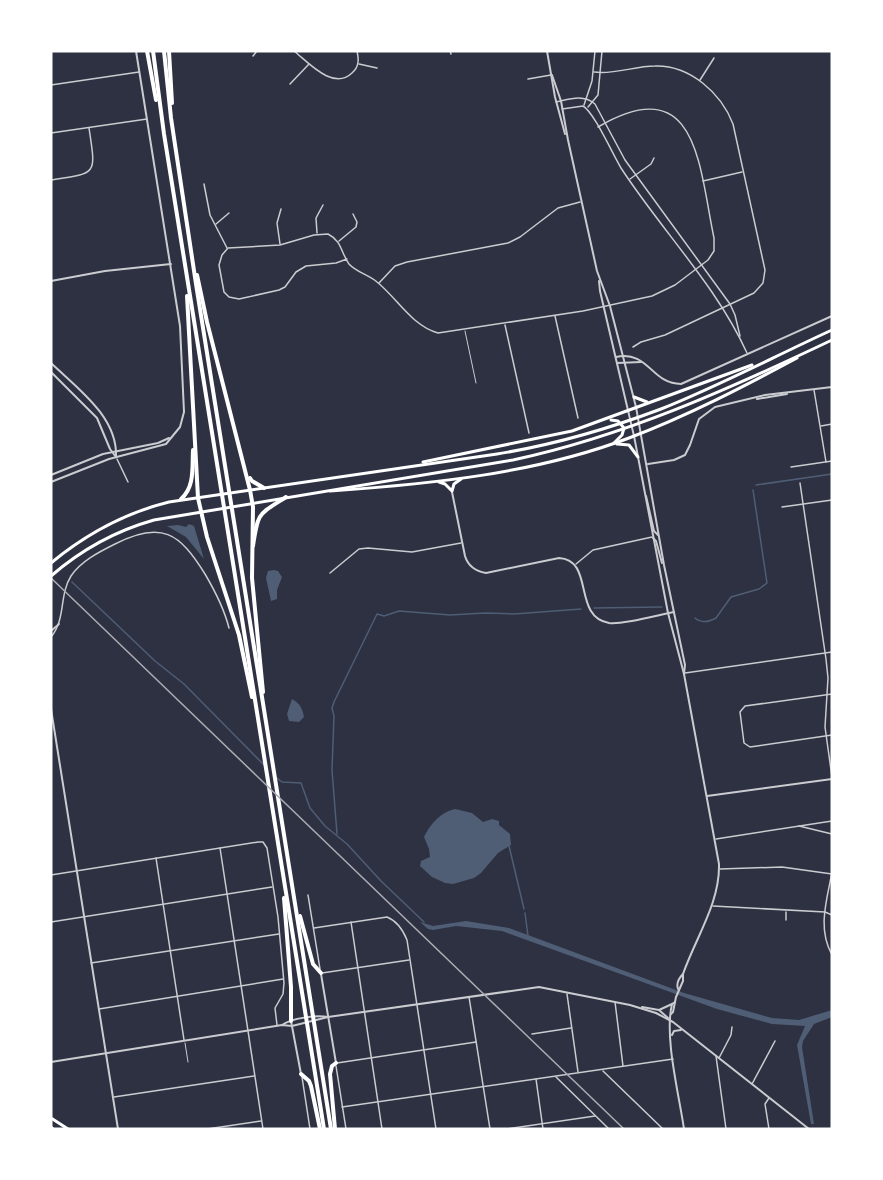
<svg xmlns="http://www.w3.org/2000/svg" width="883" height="1180" font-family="Rubik,sans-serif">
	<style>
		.water { fill: #4f5d75 }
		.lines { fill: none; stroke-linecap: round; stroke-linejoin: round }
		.stream { stroke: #4f5d75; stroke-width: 1.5 }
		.service { stroke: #caccd0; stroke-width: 1 }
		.minor { stroke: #caccd0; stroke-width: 1.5 }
		.tertiary { stroke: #caccd0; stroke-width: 2 }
		.primary { stroke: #fff; stroke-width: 3 }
		.motorway { stroke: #fff; stroke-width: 4 }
		.rail { stroke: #abadb3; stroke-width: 1.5 }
	</style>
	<rect width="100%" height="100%" fill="#2d3142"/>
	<!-- water -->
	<g class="water">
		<path d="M189,524L194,526L204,559L186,537L167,526L178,525L186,527Z"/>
		<path d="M274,570L278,571L282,577L277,590V599L271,601L266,578L268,571Z"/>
		<path d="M292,699C300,704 302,707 304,717L299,722L289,721L287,714Z"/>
		<path d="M455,809L472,813L483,822L492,819L499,821V825L510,834L511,845L498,853L481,873L474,878L453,884L445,883L432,877L420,866L421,861L430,857L429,849L424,837C430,824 441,812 455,809Z"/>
		<path d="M466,921L509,928L684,993L772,1018L799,1020L832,1010V1017L814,1024L803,1041L802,1047L814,1124H811L797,1045L805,1026L772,1024L717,1009L502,931L456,926L433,930L428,929L420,922L433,926Z"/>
	</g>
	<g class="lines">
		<!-- stream -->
		<g class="stream">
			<path d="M756,485L832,474"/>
			<path d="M72,582L155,661L184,684L265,766"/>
			<path d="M594,608L662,607"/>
			<path d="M695,618C702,624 709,622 716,618L731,597L759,589L767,583L753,490"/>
			<path d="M277,778L282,782L301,783L310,808L325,826L347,844L381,881L424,922"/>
			<path d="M337,834L332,770L334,716L332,708L334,702L377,614L384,616L399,611L450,615L485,613L514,614L581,609"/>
			<path d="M509,846L524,909"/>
			<path d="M525,913L528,936"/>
		</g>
		<!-- service -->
		<g class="service">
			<path d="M465,331L476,383"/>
			<path d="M185,1043L188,1062"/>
		</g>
		<!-- minor -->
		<g class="minor">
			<path d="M294,51C308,62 333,91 352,73C359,67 359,60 357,51"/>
			<path d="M450,51L451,54"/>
			<path d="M253,56L257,51"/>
			<path d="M359,64L377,68"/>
			<path d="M594,72C614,75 634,66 655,66C690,65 721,93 733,124L765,270L763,283L754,293L665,335L641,342L633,347"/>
			<path d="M528,79L551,75"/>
			<path d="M700,80L714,58"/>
			<path d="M290,84L309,64"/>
			<path d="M51,85L139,72"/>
			<path d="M556,102C570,99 583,94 595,104L625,160L730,304L735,315L740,336"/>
			<path d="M584,105L592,81L595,51"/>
			<path d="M588,107L598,95L602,51"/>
			<path d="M562,109L583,106C594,112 613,155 621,168C662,231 716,285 747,353"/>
			<path d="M51,133L147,119"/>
			<path d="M630,179L651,164L654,158"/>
			<path d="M51,180C98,173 96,175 89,128"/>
			<path d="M703,181L742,172"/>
			<path d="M204,184L210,215L227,248"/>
			<path d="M216,224L229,213"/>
			<path d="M317,233L316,218L323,205"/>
			<path d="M339,241L356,227L357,222L353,214"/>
			<path d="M280,244L277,223L281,209"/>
			<path d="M347,259L336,263L306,266L296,272L285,287L279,290L239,299L229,297L224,292L219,265L222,255L228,248L280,245L314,235L328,234C342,241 341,253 349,264C356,272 369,275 377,282C397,298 412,326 438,333L583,311L652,296L675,285L708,260L714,251V238C699,167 698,68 598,127"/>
			<path d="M379,283L395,266L407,262L508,243L520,237L558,208L580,202"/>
			<path d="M555,316L578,418"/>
			<path d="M505,325L529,433"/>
			<path d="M814,390L826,462"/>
			<path d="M821,426L832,424"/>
			<path d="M117,459L128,482"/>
			<path d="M791,467L832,461"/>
			<path d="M800,483L826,659L828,678L825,727L832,777"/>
			<path d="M782,507L832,500"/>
			<path d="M576,564L593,550L652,537"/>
			<path d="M330,573L359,549L368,548L412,552L461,543"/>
			<path d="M51,637C66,619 59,595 71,576C81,561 99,552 115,544C161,520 180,533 205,574C215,591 224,608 229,628"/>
			<path d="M685,673L832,652"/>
			<path d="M832,694L745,706L740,712L744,743L750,747L832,735"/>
			<path d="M799,826L832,834"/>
			<path d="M716,839L832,821"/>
			<path d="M220,848L263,1129"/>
			<path d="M156,858L184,1040"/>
			<path d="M720,869L782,867L832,874"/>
			<path d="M832,872C827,900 817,928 832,955"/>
			<path d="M51,875L258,842H263L267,848L278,917L284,983L283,994L275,1008L277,1025"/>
			<path d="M308,895L320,969"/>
			<path d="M713,906L825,912L832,915"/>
			<path d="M786,920V912"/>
			<path d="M51,922L272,887"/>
			<path d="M351,922L382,1129"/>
			<path d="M314,928L387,917C397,921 403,930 407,940L436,1129"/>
			<path d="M91,963L279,934"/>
			<path d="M322,973L409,960"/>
			<path d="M567,994L578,1072"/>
			<path d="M469,997L490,1129"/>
			<path d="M615,1002L623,1066"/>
			<path d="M99,1009L283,979"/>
			<path d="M532,1034L571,1028"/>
			<path d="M716,1056L726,1129"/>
			<path d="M719,1058L731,1035L732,1027"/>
			<path d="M337,1063L476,1042"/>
			<path d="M336,1066L346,1129"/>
			<path d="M603,1071L663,1129"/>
			<path d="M302,1077L310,1129"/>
			<path d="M556,1077L609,1129"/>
			<path d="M536,1079L543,1129"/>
			<path d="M752,1084L775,1041"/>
			<path d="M114,1097L254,1076"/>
			<path d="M769,1098L765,1104L769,1129"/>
			<path d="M342,1107L673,1059"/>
			<path d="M207,1129L261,1121"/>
			<path d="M507,1129L595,1116"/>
		</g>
		<!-- tertiary -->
		<g class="tertiary">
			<path d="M547,51L555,97L565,134"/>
			<path d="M552,75L561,101L568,140L597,271L610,306L636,407L664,565L685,665L684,674"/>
			<path d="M51,281L105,271L171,264"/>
			<path d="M599,281L600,291L634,436L668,613L684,674L719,864C720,903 696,937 683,974C679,978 676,983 678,989"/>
			<path d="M616,357C649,350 651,384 681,384L832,316"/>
			<path d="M51,363C77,388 118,417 116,457"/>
			<path d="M617,363L641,362"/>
			<path d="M51,372L97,418L110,449L116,457"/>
			<path d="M757,399L787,394"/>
			<path d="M648,464L674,460L685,455L690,445L699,419L715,407L765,395L832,387"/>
			<path d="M51,475L103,454L158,443L169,438"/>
			<path d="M51,482L109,459L166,444L180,427L184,412L180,326L136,51"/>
			<path d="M452,492L465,556C468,566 475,571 486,573L559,558C595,560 572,617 609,623C624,625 658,615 674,612"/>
			<path d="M646,496L654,531L658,535"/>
			<path d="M653,538L656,541L662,563"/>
			<path d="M51,631L59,624"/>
			<path d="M51,709L118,1129"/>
			<path d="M707,796L832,779"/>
			<path d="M321,974L336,1063"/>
			<path d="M675,1002L672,1004C664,1037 679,1094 684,1129"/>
			<path d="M642,1007L659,1010L668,1018"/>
			<path d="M659,1010L672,1004"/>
			<path d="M671,1014L673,1012L676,997L683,981V974"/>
			<path d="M291,1021L301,1074"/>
			<path d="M282,1025C292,1018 316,1015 328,1017"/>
			<path d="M672,1035L674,1031L681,1030"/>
			<path d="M51,1062L282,1025L292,1026L328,1017L539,987L630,1005L656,1013L673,1022L809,1129"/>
		</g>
		<!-- primary -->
		<g class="primary">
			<path d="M634,397L647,402"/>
			<path d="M611,420L618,421L624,428L622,435L614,443"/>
			<path d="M617,444L629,445L638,457"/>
			<path d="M423,462L572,431L752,365"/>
			<path d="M439,482L445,484L452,491L454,484L461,479"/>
			<path d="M330,491C430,484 534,474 629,438C687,416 743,387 797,358"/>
			<path d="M51,563C86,534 125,513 169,502L497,454C553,445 608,429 661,409C719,386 775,356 832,330"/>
			<path d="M51,576C81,550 115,531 154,520L513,460C625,436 729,389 832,340"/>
			<path d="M51,1118L68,1129"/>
			<path d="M51,1127L53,1129"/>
		</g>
		<!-- motorway -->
		<g class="motorway">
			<path d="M147,51L156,100"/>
			<path d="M153,51L164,134L324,1129"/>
			<path d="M164,51L171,118L196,284L331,1129"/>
			<path d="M169,51L172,103"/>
			<path d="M197,275L207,322L250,490L253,507L252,578L263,692"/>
			<path d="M187,296L198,498L207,537L239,635L252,697"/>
			<path d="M250,478L252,481L264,488"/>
			<path d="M181,499C195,487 192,467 193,450"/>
			<path d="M253,546C258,512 258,515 286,497"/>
			<path d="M284,898L291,987V1021"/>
			<path d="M300,916L313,964L321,973"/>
			<path d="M301,1074L309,1081L311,1086L320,1129"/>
			<path d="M335,1129L330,1074L332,1066L336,1063"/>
		</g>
		<!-- rail -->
		<path class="rail" d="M51,578L624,1129"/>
	</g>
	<!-- border -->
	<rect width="883" height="1180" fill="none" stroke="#ffffff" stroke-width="105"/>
</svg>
